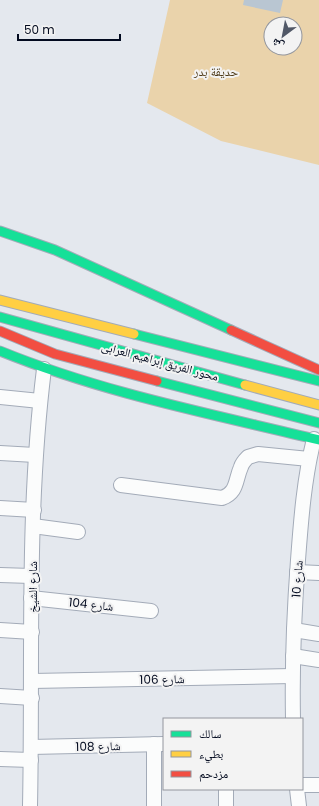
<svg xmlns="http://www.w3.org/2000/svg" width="319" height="806" font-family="Poppins,'Noto Naskh Arabic',sans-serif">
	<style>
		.green { fill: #ead3ab; fill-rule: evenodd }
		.building { fill: #b9c6d2 }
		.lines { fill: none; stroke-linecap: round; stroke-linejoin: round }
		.street-casing { stroke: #a3abb8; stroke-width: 16 }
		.fast-casing { stroke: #a3abb8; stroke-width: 11 }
		.slow-casing { stroke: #a3abb8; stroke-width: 11 }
		.jam-casing { stroke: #a3abb8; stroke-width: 11 }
		.street { stroke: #fbfcfc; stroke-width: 14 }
		.fast { stroke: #16e098; stroke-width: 9 }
		.slow { stroke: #ffcf43; stroke-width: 9 }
		.jam { stroke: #f24e42; stroke-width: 9 }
		.labels { text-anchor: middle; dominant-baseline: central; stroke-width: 4; stroke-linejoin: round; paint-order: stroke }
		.park-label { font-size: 12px; fill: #4b3714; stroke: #f3f3f3 }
		.street-label { font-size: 12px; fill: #020a1f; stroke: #f3f3f3 }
	</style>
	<rect width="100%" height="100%" fill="#e4e8ee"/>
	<!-- green -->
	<path class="green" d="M170,0H319V165L221,141L147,103ZM271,24H295V48H271Z"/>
	<!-- building -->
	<path class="building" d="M244,0H283L280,13L243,5Z"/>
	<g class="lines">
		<defs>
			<g id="street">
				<path d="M0,397L40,401"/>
				<path d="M0,453L35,455"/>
				<path d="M121,485L222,498C238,492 235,480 241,467C242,463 245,460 248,457L258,454L309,459"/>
				<path d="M0,508L34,510"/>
				<path d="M33,526L78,532"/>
				<path d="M297,572L319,573"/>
				<path d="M0,575L31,576"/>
				<path d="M31,598L151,611"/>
				<path d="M0,630L32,632"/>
				<path d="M294,630L319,634"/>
				<path d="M293,656L319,660"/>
				<path d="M32,681L292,676"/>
				<path d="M0,696L32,698"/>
				<path d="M293,719C292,666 294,613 298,560C301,520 304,479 314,439"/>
				<path d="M154,744V806"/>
				<path d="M31,747L164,744"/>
				<path d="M0,759L31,760"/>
				<path d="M302,785H319"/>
				<path d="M226,789V806"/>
				<path d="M297,789L299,806"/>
				<path d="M30,806C33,660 26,514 44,369"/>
			</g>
			<g id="fast">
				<path d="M0,231L55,250L231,330"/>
				<path d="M0,317L245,385"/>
				<path d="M134,334L319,381"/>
				<path d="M0,351C103,393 212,414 319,440"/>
				<path d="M157,381L319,423"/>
			</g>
			<g id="slow">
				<path d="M0,300L134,334"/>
				<path d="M245,385L319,405"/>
			</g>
			<g id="jam">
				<path d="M231,330L319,370"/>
				<path d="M0,331L55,354L157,381"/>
			</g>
		</defs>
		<!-- street casing -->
		<use href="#street" class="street-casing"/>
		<!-- fast casing -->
		<use href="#fast" class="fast-casing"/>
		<!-- slow casing -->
		<use href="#slow" class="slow-casing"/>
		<!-- jam casing -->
		<use href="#jam" class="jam-casing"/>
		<!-- street -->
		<use href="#street" class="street"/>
		<!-- fast -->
		<use href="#fast" class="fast"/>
		<!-- slow -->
		<use href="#slow" class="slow"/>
		<!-- jam -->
		<use href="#jam" class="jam"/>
	</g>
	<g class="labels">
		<!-- park labels -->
		<g class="park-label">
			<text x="216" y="71">حديقة بدر</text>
		</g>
		<!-- street labels -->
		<g class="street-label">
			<text transform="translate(160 361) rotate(15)">محور الفريق إبراهيم العرابى</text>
			<text transform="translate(297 579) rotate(-86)">شارع 10</text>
			<text transform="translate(32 587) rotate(-90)">شارع الشيخ</text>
			<text transform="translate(91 604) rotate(6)">شارع 104</text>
			<text transform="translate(162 679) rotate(-1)">شارع 106</text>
			<text transform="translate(98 746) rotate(-1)">شارع 108</text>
		</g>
	</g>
	<!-- legend -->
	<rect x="163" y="718" width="140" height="72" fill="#f3f3f3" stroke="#93969e"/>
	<rect x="171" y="731" width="20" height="6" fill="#16e098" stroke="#93969e"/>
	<text x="199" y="738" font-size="12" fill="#020a1f">سالك</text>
	<rect x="171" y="751" width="20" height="6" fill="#ffcf43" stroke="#93969e"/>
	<text x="199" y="758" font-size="12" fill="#020a1f">بطيء</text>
	<rect x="171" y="771" width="20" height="6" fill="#f24e42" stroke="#93969e"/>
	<text x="199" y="778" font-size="12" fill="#020a1f">مزدحم</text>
	<!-- north arrow -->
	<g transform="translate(283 36) rotate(212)"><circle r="19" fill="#f3f3f3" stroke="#93969e"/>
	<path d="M0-3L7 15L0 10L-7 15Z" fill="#515867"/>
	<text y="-6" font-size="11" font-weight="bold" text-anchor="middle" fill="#020a1f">ش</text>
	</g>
	<!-- scale -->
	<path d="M18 34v6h102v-6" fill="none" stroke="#020a1f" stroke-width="2"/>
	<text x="24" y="34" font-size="12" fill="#020a1f" stroke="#f3f3f3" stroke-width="3" paint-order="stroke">50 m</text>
</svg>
